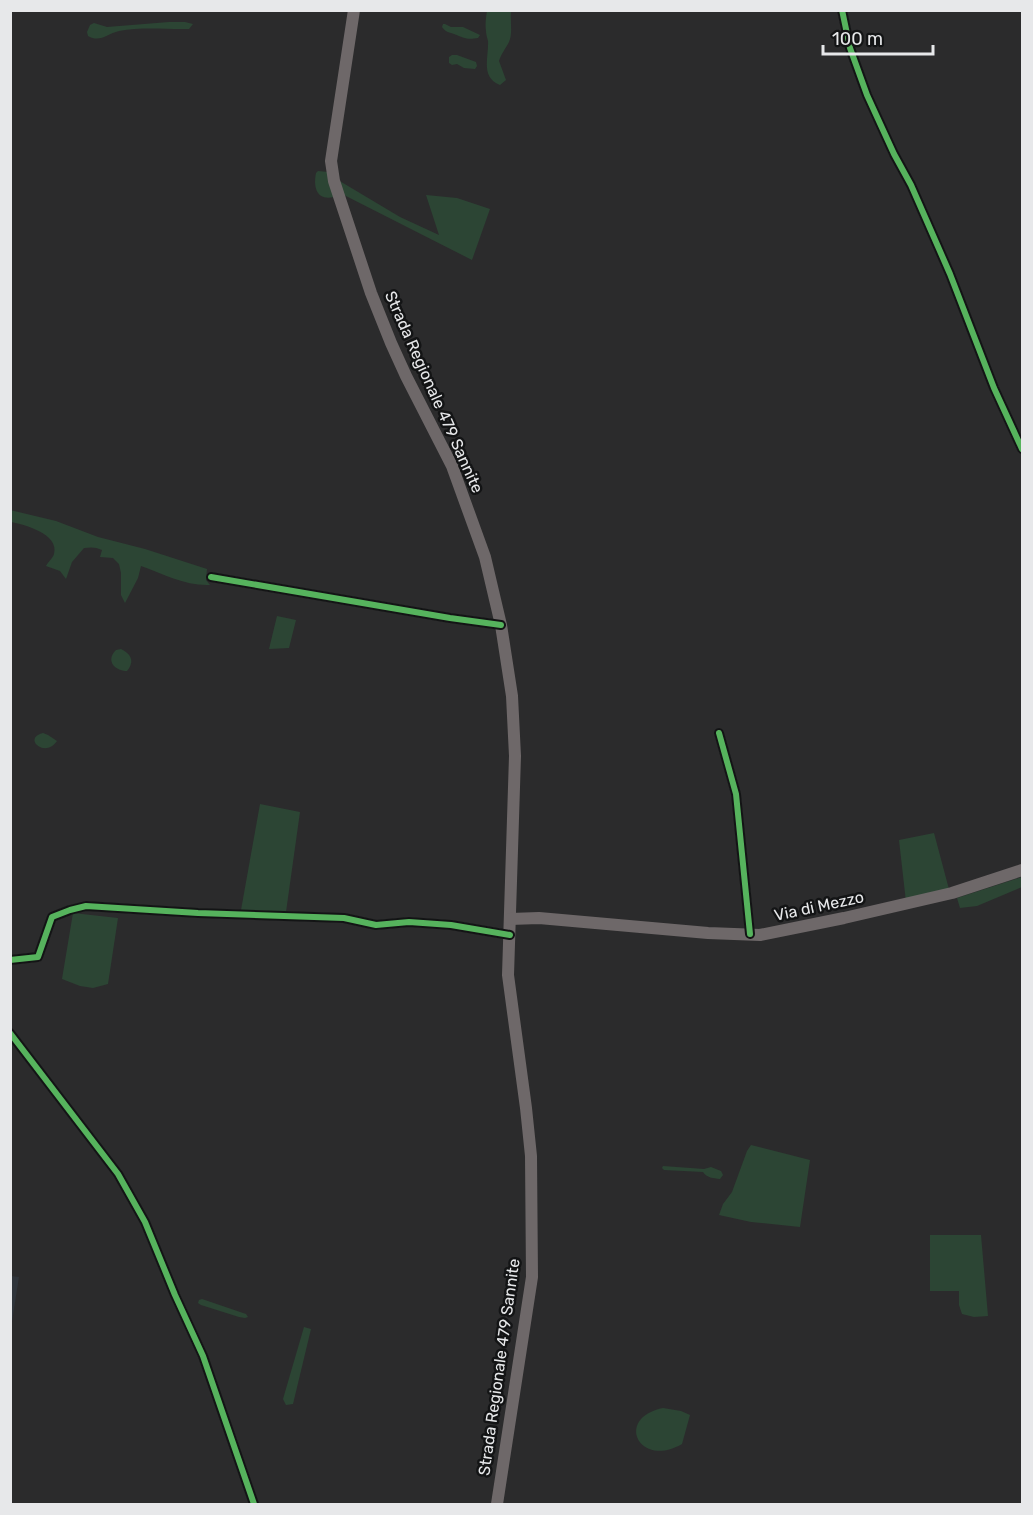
<svg xmlns="http://www.w3.org/2000/svg" width="1033" height="1515" font-family="Rubik,sans-serif">
	<style>
		.built { fill: #2f343a }
		.green { fill: #2c4534 }
		.lines { fill: none; stroke-linecap: round; stroke-linejoin: round }
		.minor { stroke: #666668; stroke-width: 9 }
		.major { stroke: #6e6869; stroke-width: 12 }
		.cycleway-casing { stroke: #131415; stroke-width: 10 }
		.cycleway { stroke: #56b35d; stroke-width: 6 }
		.labels { text-anchor: middle; dominant-baseline: central; stroke-width: 5; stroke-linejoin: round; paint-order: stroke }
		.street-label { font-size: 16px; fill: #e7e8ea; stroke: #131415 }
	</style>
	<rect width="100%" height="100%" fill="#2b2b2c"/>
	<!-- built -->
	<path class="built" d="M11,1276L19,1277L11,1328L10,1276Z"/>
	<!-- green -->
	<g class="green">
		<path d="M487,11H511C510,21 513,33 509,42C506,48 501,54 499,61L506,80L500,85C480,77 489,57 488,41C487,37 486,34 486,31C485,24 486,17 487,11Z"/>
		<path d="M169,22H185L193,24L189,29H182C162,29 139,27 119,31C107,34 100,43 88,36L87,32L90,25L94,23L107,27Z"/>
		<path d="M443,24H445L451,27H463L480,35L478,38C467,40 464,38 454,34C448,32 446,32 442,27Z"/>
		<path d="M452,55H457L476,62L477,66L475,69L464,68L457,64L452,65L449,63V57Z"/>
		<path d="M318,171L328,172L334,197C317,201 313,188 316,173Z"/>
		<path d="M338,180L400,217L439,235L426,195L457,198L490,209L472,260L342,194Z"/>
		<path d="M10,510L56,521L98,537L145,549L207,569L206,580L210,585C185,586 164,574 141,566L138,578L125,603L121,595V573L119,564L113,558L100,557L102,550C96,547 91,547 84,548L72,562L66,579L60,571L46,566C48,562 53,558 54,554C60,534 23,524 11,522Z"/>
		<path d="M277,616L296,620L289,648L269,649Z"/>
		<path d="M121,649C131,654 135,661 127,671C115,671 105,661 116,650Z"/>
		<path d="M43,733L48,735L57,741C45,759 22,738 43,733Z"/>
		<path d="M260,804L300,812L286,912L241,910Z"/>
		<path d="M934,833L950,893L906,902L899,840Z"/>
		<path d="M1022,877V887L977,906L960,908L957,898Z"/>
		<path d="M73,913L118,918L108,984L93,988L80,986L62,979Z"/>
		<path d="M751,1145L810,1160L800,1227L751,1222L719,1215L723,1204L732,1192L747,1151Z"/>
		<path d="M663,1166L704,1169L711,1167L721,1171L723,1175L720,1179C713,1178 707,1178 703,1172L664,1170L662,1168Z"/>
		<path d="M930,1235H981L988,1316L974,1317L962,1314L959,1305V1291H930Z"/>
		<path d="M202,1299L246,1314L248,1317L245,1318L239,1317L201,1305L198,1303L199,1300Z"/>
		<path d="M304,1327L311,1329L293,1404L286,1405L283,1399Z"/>
		<path d="M663,1408L681,1411L690,1415L682,1444C639,1469 614,1418 663,1408Z"/>
	</g>
	<g class="lines">
		<!-- minor -->
		<g class="minor">
			<path d="M842,10L850,48L867,95L894,154L911,185L950,274L994,388L1022,449"/>
			<path d="M211,577L450,618L501,625"/>
			<path d="M719,733L736,794L750,934"/>
			<path d="M10,960L38,957L52,917L70,910L86,906L198,913L344,918L376,925L409,922L451,925L510,935"/>
			<path d="M10,1033L118,1174L145,1222L175,1295L203,1356L254,1504"/>
		</g>
		<!-- major -->
		<g class="major">
			<path d="M354,10L331,161L334,181L371,293L391,343L406,376L452,466L485,557L501,625L512,696L515,756L508,975L526,1108L531,1156L532,1277L497,1504"/>
			<path d="M510,919L539,918L708,933L760,935L844,918L952,893L1022,870"/>
		</g>
		<defs>
			<g id="cycleway">
				<path d="M842,10L850,48L867,95L894,154L911,185L950,274L994,388L1022,449"/>
				<path d="M211,577L450,618L501,625"/>
				<path d="M719,733L736,794L750,934"/>
				<path d="M10,960L38,957L52,917L70,910L86,906L198,913L344,918L376,925L409,922L451,925L510,935"/>
				<path d="M10,1033L118,1174L145,1222L175,1295L203,1356L254,1504"/>
			</g>
		</defs>
		<!-- cycleway casing -->
		<use href="#cycleway" class="cycleway-casing"/>
		<!-- cycleway -->
		<use href="#cycleway" class="cycleway"/>
	</g>
	<g class="labels">
		<!-- street labels -->
		<g class="street-label">
			<text transform="translate(434 392) rotate(66)">Strada Regionale 479 Sannite</text>
			<text transform="translate(819 906) rotate(-12)">Via di Mezzo</text>
			<text transform="translate(499 1367) rotate(-82)">Strada Regionale 479 Sannite</text>
		</g>
	</g>
	<!-- border -->
	<rect width="1033" height="1515" fill="none" stroke="#e7e8ea" stroke-width="24"/>
	<!-- scale -->
	<path d="M823 45v9h110v-9" fill="none" stroke="#e7e8ea" stroke-width="3"/>
	<text x="832" y="45" font-size="18" fill="#e7e8ea" stroke="#131415" stroke-width="4.5" paint-order="stroke">100 m</text>
</svg>
